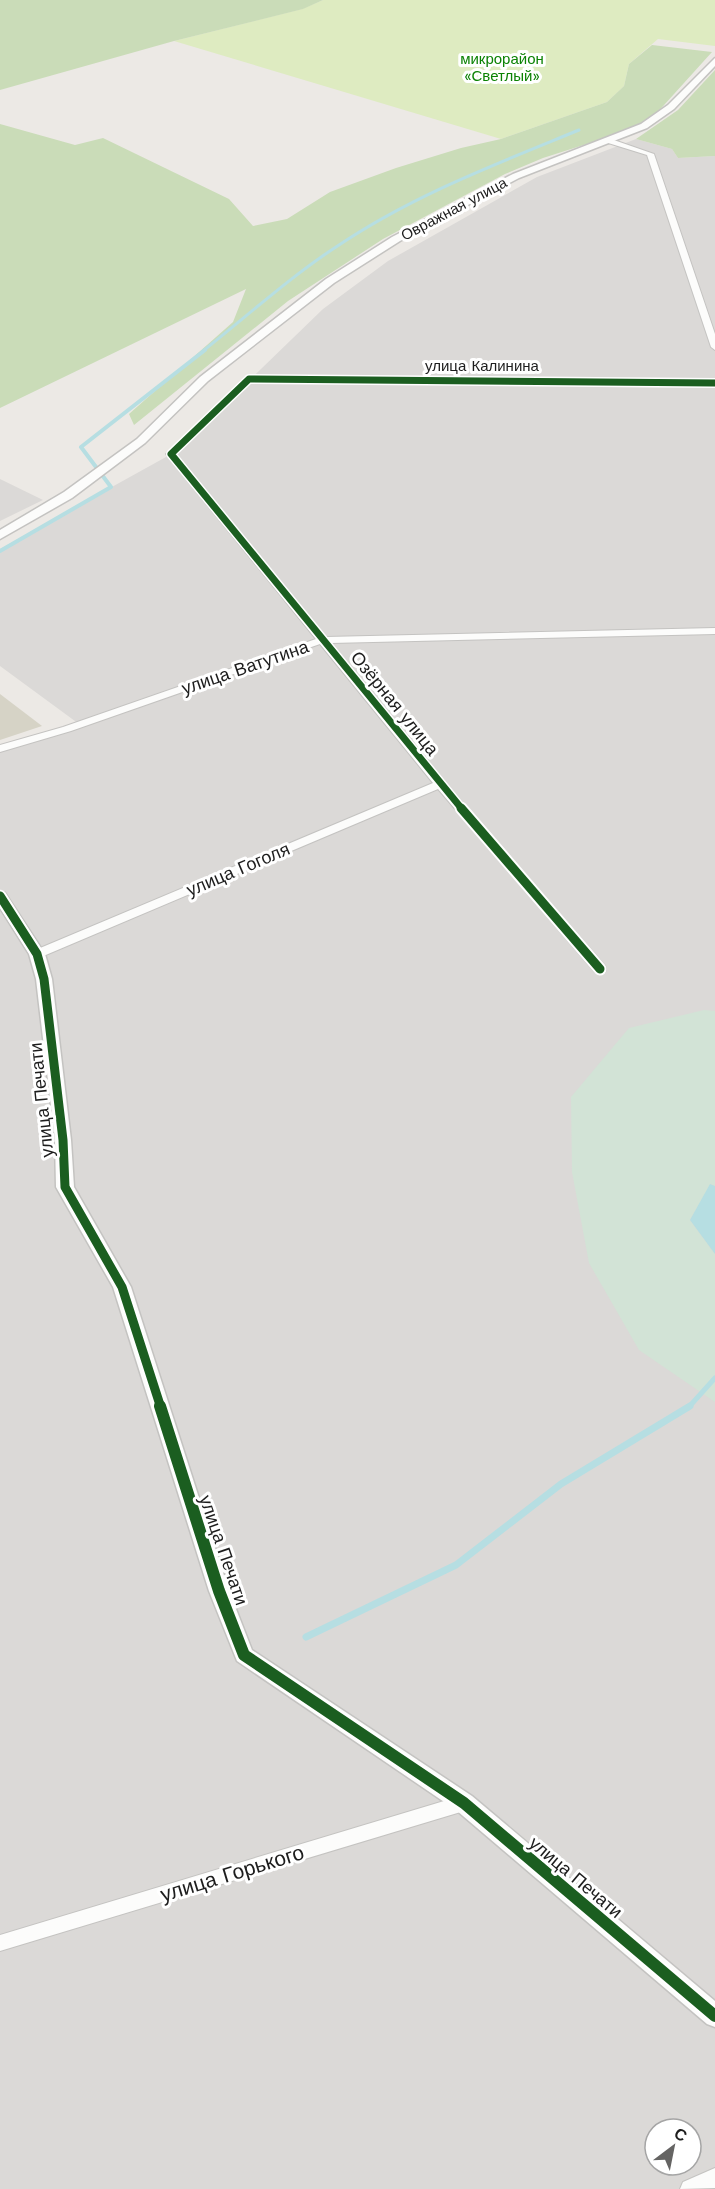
<svg xmlns="http://www.w3.org/2000/svg" width="715" height="2189" font-family="'Work Sans',sans-serif">
	<style>
		.residential { fill: #dbd9d7; fill-rule: evenodd }
		.construction { fill: #d6d3c6 }
		.grass { fill: #deebc1 }
		.forest { fill: #cadcb8 }
		.wetland { fill: #d2e3d6 }
		.water { fill: #b6dee2 }
		.lines { fill: none; stroke-linecap: round; stroke-linejoin: round }
		.stream-far3 { stroke: #b6dee2; stroke-width: 3 }
		.stream-far2 { stroke: #b6dee2; stroke-width: 4 }
		.stream-far1 { stroke: #b6dee2; stroke-width: 5 }
		.stream { stroke: #b6dee2; stroke-width: 7 }
		.minor-casing { stroke: #c4c3c1; stroke-width: 2 }
		.tertiary-casing { stroke: #c4c3c1; stroke-width: 3 }
		.minor { fill: #fcfcfb; fill-rule: evenodd }
		.tertiary { fill: #fcfcfb; fill-rule: evenodd }
		.cycleway-far2-casing { stroke: #fff; stroke-width: 10 }
		.cycleway-far1-casing { stroke: #fff; stroke-width: 13 }
		.cycleway-casing { stroke: #fff; stroke-width: 16 }
		.cycleway-far2 { stroke: #1b5e20; stroke-width: 7 }
		.cycleway-far1 { stroke: #1b5e20; stroke-width: 9 }
		.cycleway { stroke: #1b5e20; stroke-width: 12 }
		.labels { text-anchor: middle; dominant-baseline: central; stroke-width: 6; stroke-linejoin: round; paint-order: stroke }
		.far-park-label { font-size: 15px; fill: #0b8204; stroke: #fff }
		.far-street-label { font-size: 15px; fill: #1d1d1d; stroke: #fff }
		.street-label { font-size: 18px; fill: #1d1d1d; stroke: #fff }
		.near-street-label { font-size: 21px; fill: #1d1d1d; stroke: #fff }
	</style>
	<rect width="100%" height="100%" fill="#ece9e5"/>
	<!-- residential -->
	<g class="residential">
		<path d="M636,139L672,149L678,158L715,156V2189H0V750L79,724L0,666V549L175,452L323,309L388,261L537,177ZM655,2129H691V2165H655Z"/>
		<path d="M0,479L43,500L0,521Z"/>
	</g>
	<!-- construction -->
	<path class="construction" d="M0,694L42,726L0,740Z"/>
	<!-- grass -->
	<path class="grass" d="M323,0H715V46L658,39L629,64L624,86L607,102L501,139L174,41L302,9Z"/>
	<!-- forest -->
	<g class="forest">
		<path d="M0,0H323L303,9L174,41L0,90Z"/>
		<path d="M652,45L712,52L646,125L543,158L505,174L383,239L288,301L134,425L129,414L233,322L246,289L0,408V124L75,145L103,138L229,199L253,226L287,219L330,192L396,168L461,148L501,139L607,102L624,86L629,64Z"/>
		<path d="M715,70V156L678,158L672,149L636,139L678,110Z"/>
	</g>
	<!-- wetland -->
	<path class="wetland" d="M704,1010L715,1011V1186L711,1184L690,1220L715,1254V1402L639,1350L589,1263L572,1172L571,1097L629,1028Z"/>
	<!-- water -->
	<path class="water" d="M710,1184L715,1186V1254L690,1220Z"/>
	<g class="lines">
		<!-- stream-far3 -->
		<path class="stream-far3" d="M203,351C246,317 290,277 336,247C411,196 496,164 579,130"/>
		<!-- stream-far2 -->
		<path class="stream-far2" d="M0,551L111,487L81,447L205,350"/>
		<!-- stream-far1 -->
		<path class="stream-far1" d="M688,1408L715,1378"/>
		<!-- stream -->
		<path class="stream" d="M306,1637L456,1565L561,1484L690,1406"/>
		<defs>
			<g id="minor">
				<path d="M608,138L654,154L715,334V350L711,347L647,155L605,142L604,140Z"/>
				<path d="M246,377L715,380V386L251,382L176,454L326,637L715,628V634L331,643L444,782L605,966L606,969L605,972H595L438,789L41,957L37,958L31,954L33,951L433,783L320,644L71,731L0,752V745L63,727L316,639L166,454Z"/>
				<path d="M464,1795L470,1798L473,1803L470,1808L464,1811L0,1951V1935Z"/>
				<path d="M715,2168V2188L680,2189L683,2182Z"/>
			</g>
			<g id="tertiary">
				<path d="M715,58V66L674,109L647,128L519,178L400,241L334,283L208,381L145,443L72,498L0,539V530L64,492L137,439L200,377L326,279L392,237L513,174L641,124L668,105Z"/>
				<path d="M0,891L5,893L45,954L52,979L71,1140L74,1187L131,1287L229,1591L252,1650L472,1796L715,2001V2027L707,2024L456,1810L237,1661L209,1591L113,1287L56,1187L55,1140L36,979L29,954L0,908Z"/>
			</g>
		</defs>
		<!-- minor casing -->
		<use href="#minor" class="minor-casing"/>
		<!-- tertiary casing -->
		<use href="#tertiary" class="tertiary-casing"/>
		<!-- minor -->
		<use href="#minor" class="minor"/>
		<!-- tertiary -->
		<use href="#tertiary" class="tertiary"/>
		<defs>
			<path id="cycleway-far2" d="M462,809L171,454L249,379L715,383"/>
			<g id="cycleway-far1">
				<path d="M461,808L600,969"/>
				<path d="M0,896L37,954L44,979L63,1140L65,1187L122,1287L161,1408"/>
			</g>
			<path id="cycleway" d="M160,1406L219,1591L244,1655L464,1803L715,2016"/>
		</defs>
		<!-- cycleway-far2 casing -->
		<use href="#cycleway-far2" class="cycleway-far2-casing"/>
		<!-- cycleway-far1 casing -->
		<use href="#cycleway-far1" class="cycleway-far1-casing"/>
		<!-- cycleway casing -->
		<use href="#cycleway" class="cycleway-casing"/>
		<!-- cycleway-far2 -->
		<use href="#cycleway-far2" class="cycleway-far2"/>
		<!-- cycleway-far1 -->
		<use href="#cycleway-far1" class="cycleway-far1"/>
		<!-- cycleway -->
		<use href="#cycleway" class="cycleway"/>
	</g>
	<g class="labels">
		<!-- far-park labels -->
		<g class="far-park-label">
			<text x="502" y="59">микрорайон<tspan x="502" dy="17">«Светлый»</tspan></text>
		</g>
		<!-- far-street labels -->
		<g class="far-street-label">
			<text transform="translate(454 209) rotate(-28)">Овражная улица</text>
			<text x="482" y="366">улица Калинина</text>
		</g>
		<!-- street labels -->
		<g class="street-label">
			<text transform="translate(245 667) rotate(-19)">улица Ватутина</text>
			<text transform="translate(395 703) rotate(51)">Озёрная улица</text>
			<text transform="translate(238 869) rotate(-23)">улица Гоголя</text>
			<text transform="translate(41 1100) rotate(-96)">улица Печати</text>
			<text transform="translate(224 1550) rotate(71)">улица Печати</text>
			<text transform="translate(576 1877) rotate(40)">улица Печати</text>
		</g>
		<!-- near-street labels -->
		<g class="near-street-label">
			<text transform="translate(232 1873) rotate(-17)">улица Горького</text>
		</g>
	</g>
	<!-- north arrow -->
	<g transform="translate(673 2147) rotate(32)"><circle r="28" fill="#ffffff" stroke="#a5a5a5" stroke-width="1.5"/>
	<path d="M0-4.5L10 22L0 15L-10 22Z" fill="#656463"/>
	<text y="-9" font-size="16" font-weight="bold" text-anchor="middle" fill="#1d1d1d">С</text>
	</g>
</svg>
